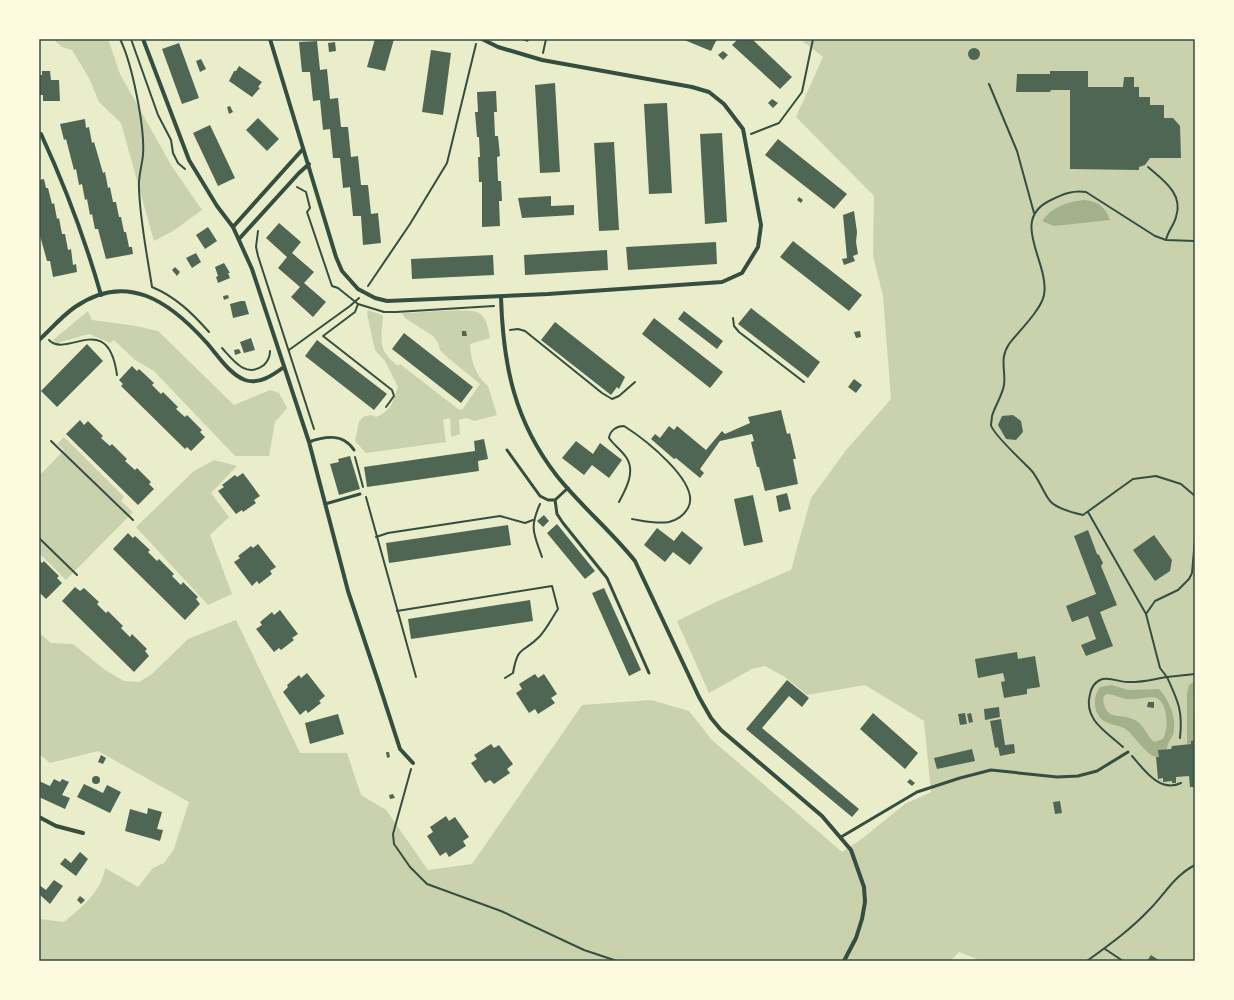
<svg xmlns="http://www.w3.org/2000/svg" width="1234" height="1000" font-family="Figtree,sans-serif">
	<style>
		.green { fill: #cad2ad }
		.water { fill: #a3b18a; fill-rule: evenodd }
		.building { fill: #4f6655 }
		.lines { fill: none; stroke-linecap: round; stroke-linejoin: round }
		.path { stroke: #344e41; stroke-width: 2 }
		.service { stroke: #344e41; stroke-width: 3 }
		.minor { stroke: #344e41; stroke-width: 4 }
		.neatline { fill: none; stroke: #344e41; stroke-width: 1.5 }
	</style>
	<rect width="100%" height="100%" fill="#e9edc9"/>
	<!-- green -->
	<g class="green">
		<path d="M53,39H108L120,74L171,165L202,210L173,231L154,241L121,123L99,102L89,78L72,50L62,47Z"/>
		<path d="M800,39H1195V961H982L959,952L950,961H39V919L64,922C82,907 101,892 105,868L138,887L153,868L164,863L174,849L189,802L98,751L50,763L39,754V633L51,643L73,644L105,670L124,681L139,682L152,674L188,639L236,620L300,753H347L361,795L386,810L428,870L472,864L582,705L651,700L689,711L712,740L842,852L859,841L905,804L931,792L924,721L865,685L807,695L785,677L765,666L752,669L709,693L677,621L718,601L791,570L811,498L847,449L891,399L883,296L873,256L874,196L796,117L823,57Z"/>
		<path d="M368,310L382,315L383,317C381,341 378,351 398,366L400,364L458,409L462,410L480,384L447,357L440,350L438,343L433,336L405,318L402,313C416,313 467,308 477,312C487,316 488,329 490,338L470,344C471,361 475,375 488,386L497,415L474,421L467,418L459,420L460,434L451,437L450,418L443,420L446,442L366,453L355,441L359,422L363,417L371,415L376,417C392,411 393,400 398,387L385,361L375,350L367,314Z"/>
		<path d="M88,311L92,320L136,326L158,331L234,405L270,390L279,393L287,408L275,422L269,456H235L154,371L135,360L114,340L110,343L89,334L57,343L53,340Z"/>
		<path d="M64,437L124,497L121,501L133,512L66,580L39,553V476L64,450L57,444Z"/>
		<path d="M214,460L237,466L211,493L229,517L210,535L232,594L208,605L136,527L194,471Z"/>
	</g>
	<!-- water -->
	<g class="water">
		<path d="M1083,200C1098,201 1105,207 1110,220L1054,226L1042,221C1052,207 1067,202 1083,200Z"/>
		<path d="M1195,681L1193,703L1195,740L1191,741V744H1187V693L1189,685Z"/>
		<path d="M1111,685L1128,690L1159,689C1168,699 1176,715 1174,730C1174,736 1170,739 1168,744C1167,749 1163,757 1157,757C1148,757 1135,737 1128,731C1122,725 1113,726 1106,722C1093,716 1092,697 1100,687ZM1106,694C1114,694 1120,698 1127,699C1147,701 1161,687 1166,715C1167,725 1167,730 1163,739L1154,742C1147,736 1145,727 1138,722C1122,710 1106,725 1103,698Z"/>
	</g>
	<!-- building -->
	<g class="building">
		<path d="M375,39H394L385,71L367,67Z"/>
		<path d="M519,39H529L528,42Z"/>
		<path d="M682,39H717L711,51Z"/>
		<path d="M738,39H752L792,77L780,89L732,45Z"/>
		<path d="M317,41L320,70L327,69L330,99L338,98L341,127H348L351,157L358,156L361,185H368L371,214L378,213L381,243L363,245L361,216H353L350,187L343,188L340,158H333L330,129L323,130L320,100L313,101L310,72H302L299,42Z"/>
		<path d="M335,42L336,51L329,52L328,43Z"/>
		<path d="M179,43L199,98L182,104L162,49Z"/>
		<circle cx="974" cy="54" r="6"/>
		<path d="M431,50L451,53L443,115L422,112Z"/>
		<path d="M723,51L728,55L723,60L718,55Z"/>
		<path d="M201,59L206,69L200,72L196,61Z"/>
		<path d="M239,66L262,82L258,87L260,88L252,97L229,81L234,71H236Z"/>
		<path d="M42,71H50L51,80H59L60,101H43V95H39V75H42Z"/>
		<path d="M1050,71H1088V87H1123L1124,77H1134V87H1139V97H1150V105H1164V118H1173L1180,126L1181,158H1150L1145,165L1139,167V170L1070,169V90H1051L1050,92H1016L1017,74H1050Z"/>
		<path d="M555,83L560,172L540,173L535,85Z"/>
		<path d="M496,91L497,112H494L495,136H498L500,156L497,157L498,181H501L502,201H499L500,226L482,227V182H479L478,157H480L479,137H477L475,112H478L477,92Z"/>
		<path d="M772,99L778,103L773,108L768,103Z"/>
		<path d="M667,103L672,193L649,194L644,104Z"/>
		<path d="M230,106L233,112L229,114L227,107Z"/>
		<path d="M258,118L279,139L267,151L246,130Z"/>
		<path d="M85,119L86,128L89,127L92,143L94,142L103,173L105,172L108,188L110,187L113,202H116L119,217H121L124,232H126L129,247H132L133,254L106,259L98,229H95L92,214L90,215L87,199L85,200L82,184L79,185L76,169L74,170L66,139L64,140L60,124Z"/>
		<path d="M210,125L235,178L218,186L193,133Z"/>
		<path d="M722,133L727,222L705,224L700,134Z"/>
		<path d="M778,139L847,194L834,209L765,155Z"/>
		<path d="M614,142L619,230L599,231L594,143Z"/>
		<path d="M44,179L46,188H48L52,204L54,203L57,219L59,218L62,234H65L68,250L71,249L73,265L76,264L77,272L53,277L50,261H47L39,232V180Z"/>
		<path d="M551,196V206L574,205V215L522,218L518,198Z"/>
		<path d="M799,197L803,200L801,203L797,200Z"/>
		<path d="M854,211L857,232L856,242L858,254L853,256L855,261L844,265L842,259L847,258L843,215Z"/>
		<path d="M279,223L301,242L292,253L314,272L304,283L326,302L313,317L291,297L300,287L278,268L287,257L266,238Z"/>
		<path d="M208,227L217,241L205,249L196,235Z"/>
		<path d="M793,241L862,295L849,311L780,257Z"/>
		<path d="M716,242L717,264L628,270L626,247Z"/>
		<path d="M607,250L608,270L525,275L524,255Z"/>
		<path d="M196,253L201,262L192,268L186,258Z"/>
		<path d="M493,255L494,275L412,279L411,259Z"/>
		<path d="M224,263L230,273H228L230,278L218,283L216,277L218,276L215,267Z"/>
		<path d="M175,267L180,272L177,276L172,270Z"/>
		<path d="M228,295L229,298L224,300L223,296Z"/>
		<path d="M241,301H245L249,314L233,318L230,304Z"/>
		<path d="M751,308L820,362L808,378L738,324Z"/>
		<path d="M684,311L723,341L717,349L678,319Z"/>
		<path d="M654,318L723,372L710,388L642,334Z"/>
		<path d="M555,322L625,377L619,389L617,387L611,395L541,340Z"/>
		<path d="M462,331H466L467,336H462Z"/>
		<path d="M860,331L861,337L856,338L854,332Z"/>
		<path d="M404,333L473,387L461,403L392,349Z"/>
		<path d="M251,338L255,350L244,353L240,342Z"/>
		<path d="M317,340L387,394L374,410L305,356Z"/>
		<path d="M87,344L103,361L57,407L41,391Z"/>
		<path d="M239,349L241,353L235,355L234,350Z"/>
		<path d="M132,366L137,371L139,369L154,383L152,385L161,394L163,392L178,407L176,409L185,417L187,415L202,430L200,432L205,437L191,451L187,447L185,449L121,386L123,384L119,380Z"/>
		<path d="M854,379L862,385L856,393L848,387Z"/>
		<path d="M781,410L787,434L790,433L796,459H793L798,484L765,491L759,467H757L751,442L754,441L752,434L720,441L700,469L704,473L700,478L676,458L674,459L651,439L655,434L660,438L669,426L674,430L677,426L706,450L722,431L725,434L750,423L748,417Z"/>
		<path d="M1013,415L1021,421L1023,432L1016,440L1006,439L998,425L1002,416Z"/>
		<path d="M80,420L84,425L88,421L103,436L101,438L110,446L112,444L127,459L125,461L135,470L137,468L151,482L149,484L154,489L138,505L66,434Z"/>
		<path d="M484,439L488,459L478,461L479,471L367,487L364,467L475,451L474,441Z"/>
		<path d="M576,441L593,454L600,443L622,460L609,478L592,465L584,475L562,458Z"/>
		<path d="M350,456L360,489L339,495L330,464L339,462L338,459Z"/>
		<path d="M243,473L260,496L254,500L256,503L243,512L242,510L236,514L218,491L224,487L222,485L235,475L237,477Z"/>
		<path d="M787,493L791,509L779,512L776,496Z"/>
		<path d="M753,495L763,542L744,546L734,499Z"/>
		<path d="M544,515L549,521L543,527L537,521Z"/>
		<path d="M557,524L595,571L585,579L547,533Z"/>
		<path d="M508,525L511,545L389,563L386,543Z"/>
		<path d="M657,528L674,541L682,531L703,548L690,565L673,552L665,562L644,545Z"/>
		<path d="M1088,530L1097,554L1099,555L1103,563L1101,566L1117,605L1100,612L1113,646L1086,656L1081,645L1096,639L1088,616L1072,622L1066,606L1096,594L1074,536Z"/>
		<path d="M128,533L133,538L135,536L150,550L148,552L157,561L159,559L174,574L172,576L181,585L183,582L198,597L196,599L200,604L185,620L113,549Z"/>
		<path d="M1154,535L1172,560L1170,571L1155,581L1133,550Z"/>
		<path d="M258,544L276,567L270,571L272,574L259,584L257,581L252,586L234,562L240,558L238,556L251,546L253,548Z"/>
		<path d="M39,560L42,563L44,561L59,576L57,578L62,583L46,599L39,592Z"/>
		<path d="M75,587L80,591L84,588L99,602L97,604L106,613L108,611L123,626L121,628L130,637L132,634L147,649L145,651L149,656L134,672L62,601Z"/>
		<path d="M604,588L641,670L629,676L592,593Z"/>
		<path d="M530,600L533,621L411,639L408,619Z"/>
		<path d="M280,610L298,634L292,638L294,640L281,650L279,648L274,652L256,629L262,625L260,622L272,612L274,615Z"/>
		<path d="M1017,652L1018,659L1035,656L1040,687L1027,689V694L1004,698L1001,682L1005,681L1003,673L978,678L975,659Z"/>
		<path d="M307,673L325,696L319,701L321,703L308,713L306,710L300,715L283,692L288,687L287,685L299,675L301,678Z"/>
		<path d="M535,674L538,678L544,674L557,694L551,698L555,703L538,714L535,709L529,713L516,693L522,689L519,684Z"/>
		<path d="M787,680L809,698L802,707L789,696L762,728L859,809L852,817L746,729Z"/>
		<path d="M1148,702H1154V708L1147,707Z"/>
		<path d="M999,707L1000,717L985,720L984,709Z"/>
		<path d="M873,713L918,753L905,769L860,729Z"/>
		<path d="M965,713L967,724L960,725L958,714Z"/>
		<path d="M971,713L973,722L969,723L967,714Z"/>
		<path d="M338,714L344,734L310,744L305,723Z"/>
		<path d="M1001,719L1005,745L1014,744L1015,753L1000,756L998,747L995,748L990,721Z"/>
		<path d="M1195,740V787H1190L1189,776L1176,777V783H1172V781L1163,782V778L1158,779L1156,757H1159L1158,750L1171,749L1172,746L1191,744V741Z"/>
		<path d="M491,744L494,748L499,745L513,764L507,769L510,773L494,784L490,780L485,783L471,763L477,759L474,755Z"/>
		<path d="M972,749L975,761L937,769L934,758Z"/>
		<path d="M386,752H389L390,757L387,758Z"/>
		<path d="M101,755L106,758L103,764L98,762Z"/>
		<circle cx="96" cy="780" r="4"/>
		<path d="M54,779L60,782L62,779L69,782L62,795L70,798L65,809L39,797V781L50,786Z"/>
		<path d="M910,779L915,783L912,786L907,782Z"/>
		<path d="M84,784L103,793L107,785L121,792L110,813L77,797Z"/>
		<path d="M393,794L395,798L390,799L389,795Z"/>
		<path d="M1060,801L1062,813L1055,814L1053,802Z"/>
		<path d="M148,808L162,812L157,829L163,830L160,841L125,831L130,809L147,814Z"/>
		<path d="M446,816L449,821L455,817L469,837L463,841L466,846L449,857L446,852L440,856L427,836L433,832L430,827Z"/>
		<path d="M80,852L88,859L76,876L60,864L65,858L71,863Z"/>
		<path d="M54,880L63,886L50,904L39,894V885L46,890Z"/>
		<path d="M80,896L85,900L81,904L77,900Z"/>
		<path d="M1151,955L1160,961H1147Z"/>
	</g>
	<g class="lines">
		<!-- path -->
		<g class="path">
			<path d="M120,39C132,63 145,127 143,155C142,166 138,177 139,188C140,221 147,254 152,287C176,297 192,313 209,332"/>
			<path d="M131,39L158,115L171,140L173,153L178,163L185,169"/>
			<path d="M543,53L546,39"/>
			<path d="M989,84L1017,151L1034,213"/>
			<path d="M751,134L779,123L802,92L813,39"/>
			<path d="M1148,167C1163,180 1184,194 1176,217C1174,225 1168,231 1166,240"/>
			<path d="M297,187L306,192L310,208L307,212L332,286L338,288L358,304L384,312H396L494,306"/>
			<path d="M258,231L256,247L258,256L314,429"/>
			<path d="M1195,241L1166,240L1155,236L1086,192C1073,190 1063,194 1051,200C1008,220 1050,262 1044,295C1041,310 1019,331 1009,344C999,359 1006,370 1004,385C1002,396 995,406 992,416C992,419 991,423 991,425C992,433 1023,462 1031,470C1039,479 1043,492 1050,501C1057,509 1074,513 1083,515L1133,479L1156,476L1181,484L1195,496"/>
			<path d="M368,286L410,224L447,163L476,44"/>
			<path d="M358,304L355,312L323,336L392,390L394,396L386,407"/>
			<path d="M733,318L734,326L739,332L804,382"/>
			<path d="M510,330L518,329L525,331L602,393L612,399L619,396L635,382"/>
			<path d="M49,340C67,359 108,309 117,375"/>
			<path d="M222,348C233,360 246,379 264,365C268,361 270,357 270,351"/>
			<path d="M289,350L350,306L359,298"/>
			<path d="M51,441L133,520"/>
			<path d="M355,457L363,487"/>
			<path d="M366,497L416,677"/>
			<path d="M619,502C626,489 636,471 626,457C621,450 614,445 609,438C610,430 617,426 624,426C643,438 702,483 688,508C684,515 677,520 669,522C657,524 644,521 632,519"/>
			<path d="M540,504C529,528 534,534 542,557"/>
			<path d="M1088,512L1146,614"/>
			<path d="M376,537L388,533L500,516L525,523L533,520"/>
			<path d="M39,538L77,575"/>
			<path d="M1195,539L1192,573L1189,579L1178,590L1155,601L1146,614L1160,668L1167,677L1195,674"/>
			<path d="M397,611L552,586L558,609C552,618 547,628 540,636C523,654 518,644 513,673L505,678"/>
			<path d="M1123,747C1107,732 1083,720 1090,694C1091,689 1094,683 1100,680C1108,676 1119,682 1127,682C1140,683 1154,679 1167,677C1178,701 1183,711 1180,738"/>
			<path d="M1132,756C1145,771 1160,793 1181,783"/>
			<path d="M411,769L393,834L394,844L410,867L427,884L501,911L584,950L617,961"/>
			<path d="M1105,949L1123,961"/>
			<path d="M1087,961C1109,945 1130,930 1149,910C1164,895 1175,875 1195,865"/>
		</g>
		<!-- service -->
		<g class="service">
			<path d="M309,442C325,436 343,433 354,450"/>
			<path d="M507,450L540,496L548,500H555"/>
			<path d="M568,488L555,500L557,514L563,523L607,578L649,673"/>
			<path d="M325,504L360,494"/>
			<path d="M841,837L917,792L960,778L991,770L1057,777L1078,776L1097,771L1128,752"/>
		</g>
		<!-- minor -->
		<g class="minor">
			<path d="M143,39L189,160L217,206L233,227L252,269L309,442L348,591L379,684L400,749L413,763"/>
			<path d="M270,39L336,257L342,271L358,289L375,298L387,301L548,294L722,282L742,273L758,247L761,225L743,129L724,104L709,92L692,87L542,60L498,47L482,39"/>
			<path d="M41,134C65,186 85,239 101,295"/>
			<path d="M233,227L302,150"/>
			<path d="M239,239L299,173L309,164"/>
			<path d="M501,297C503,364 514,421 557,476C581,506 611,531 635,561L699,697L711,718L721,730L822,816L851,850L864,887L865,902L862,919L856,938L844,961"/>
			<path d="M39,340C51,329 62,316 75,307C127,271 170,302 206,342C217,354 229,374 245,380C259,385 273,375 284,367"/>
			<path d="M39,817L56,826L83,833"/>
		</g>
	</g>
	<!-- border -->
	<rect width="1234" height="1000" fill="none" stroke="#fefae0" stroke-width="80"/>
	<rect x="40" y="40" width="1154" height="920" class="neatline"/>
</svg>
